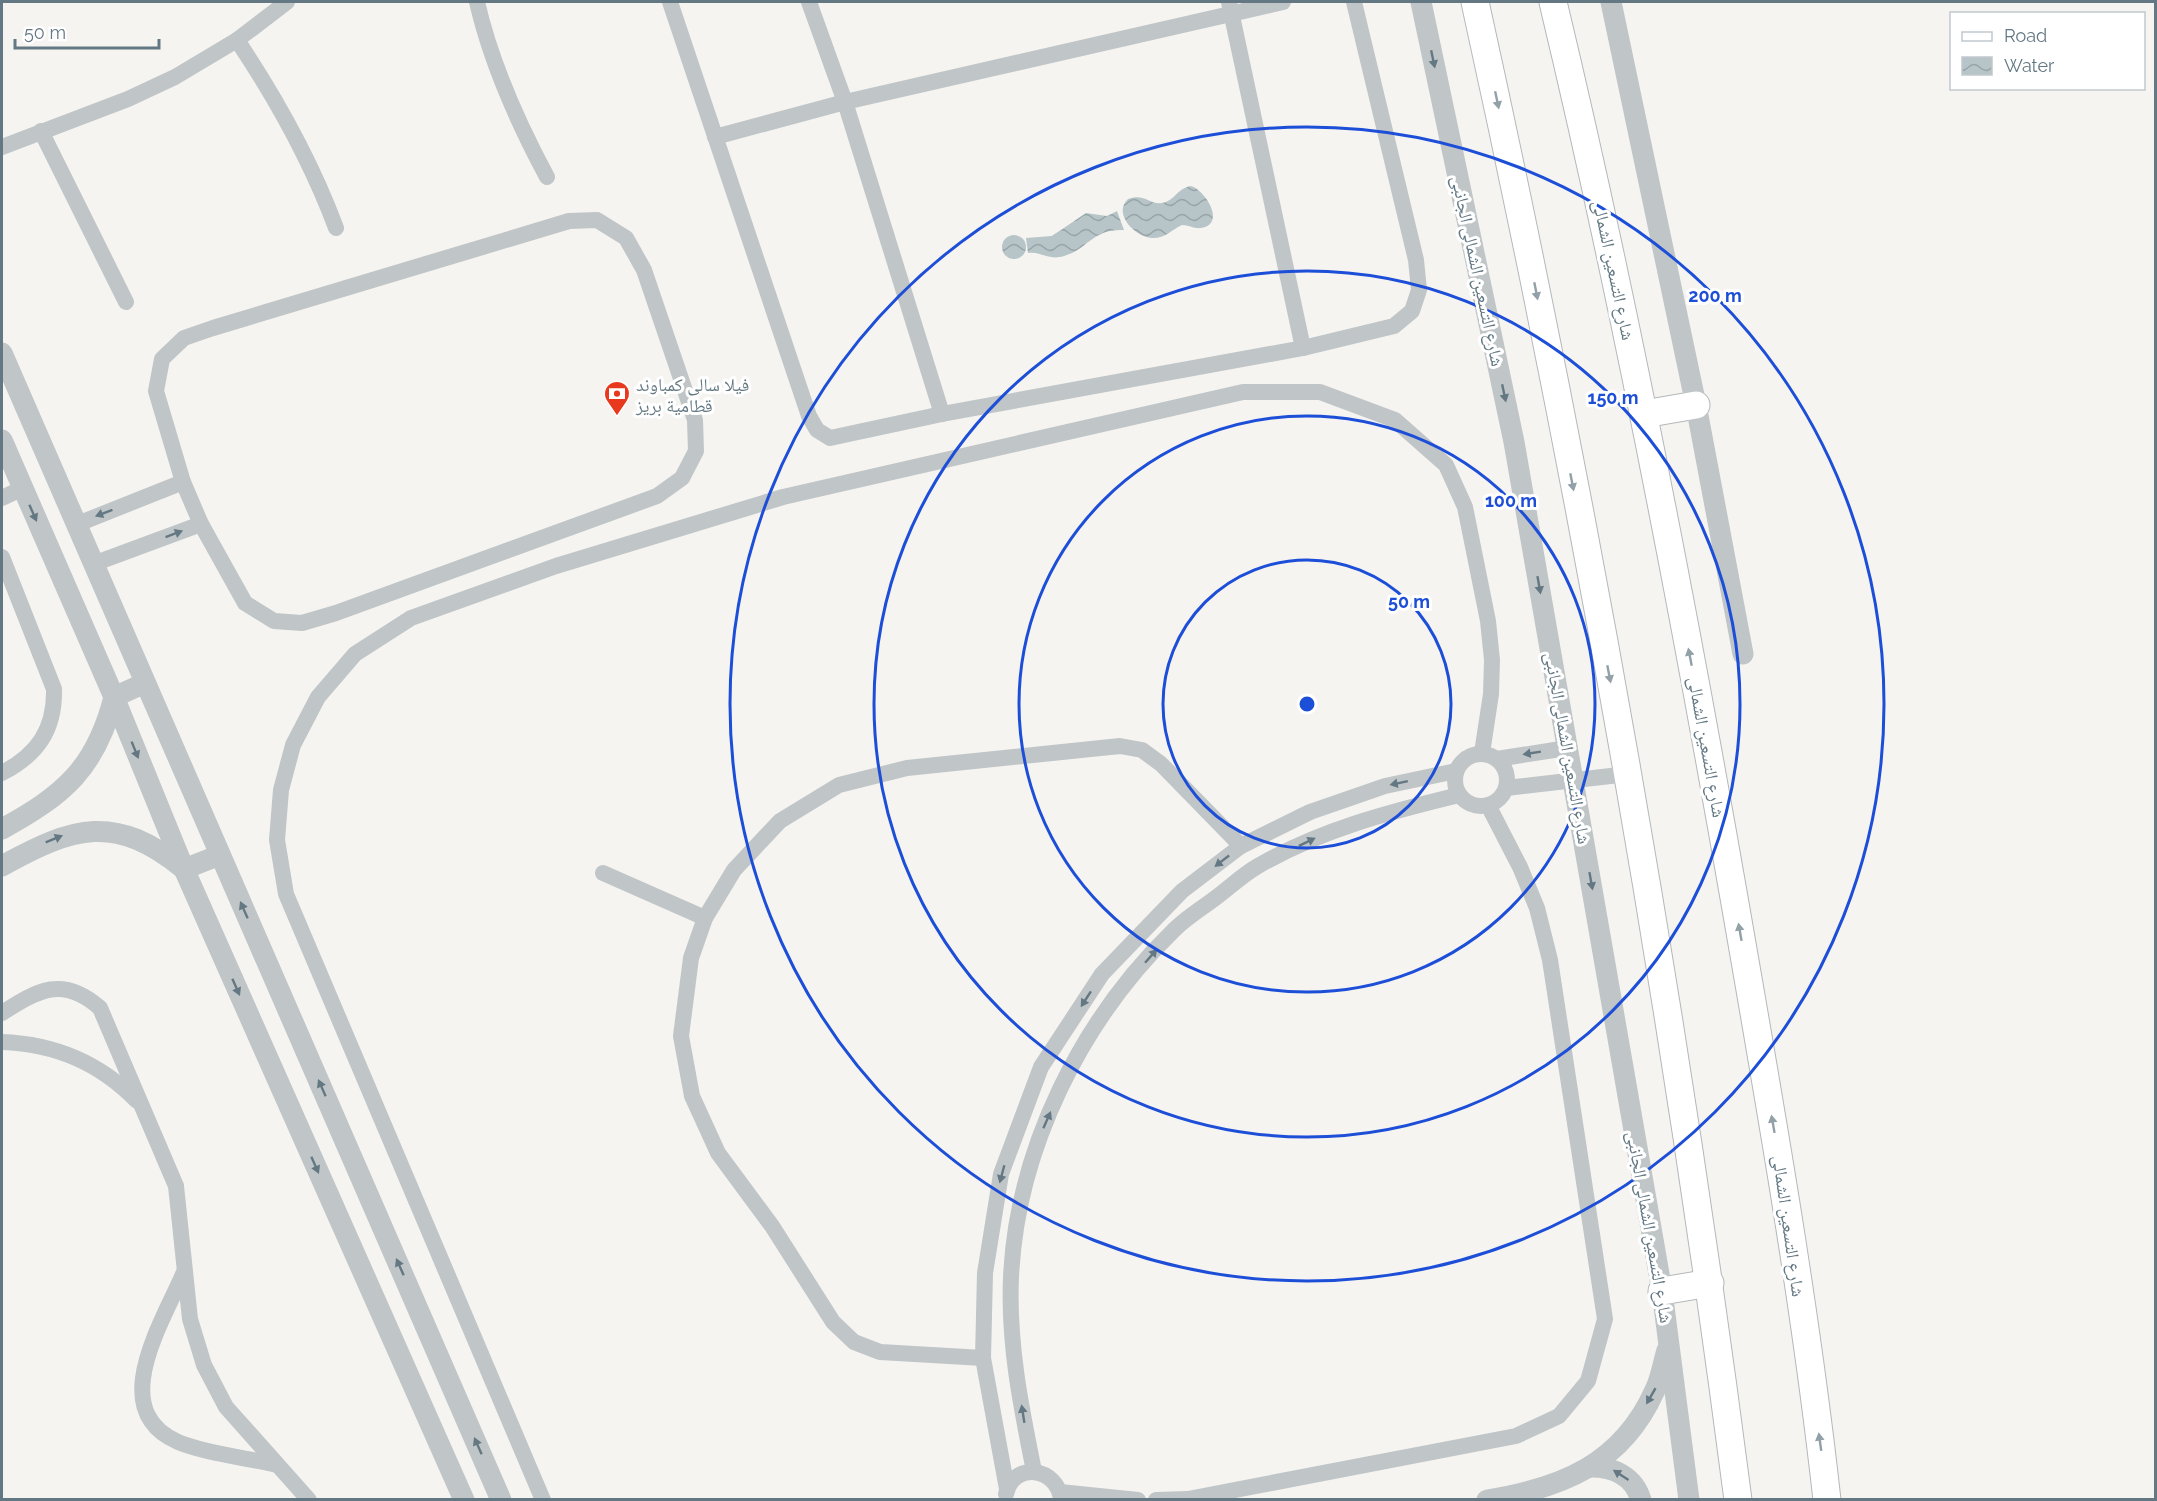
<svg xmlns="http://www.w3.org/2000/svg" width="2157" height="1501" font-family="Raleway,'Noto Naskh Arabic',sans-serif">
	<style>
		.water { fill: url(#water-waves) }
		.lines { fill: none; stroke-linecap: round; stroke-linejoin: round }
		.primary-casing { stroke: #b3b8bb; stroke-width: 29 }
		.minor { stroke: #c0c5c7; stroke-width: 16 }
		.tertiary { stroke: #c0c5c7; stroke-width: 21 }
		.primary { stroke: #fff; stroke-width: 27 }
		.oneway { fill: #637883 }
		.oneway2 { fill: #92a0a8 }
		.ring { fill: none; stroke: #1d4ed8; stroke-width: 3 }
		.labels { text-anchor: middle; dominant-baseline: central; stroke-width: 6; stroke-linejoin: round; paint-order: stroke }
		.street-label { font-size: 18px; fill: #637883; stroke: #fff }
		.poi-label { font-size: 18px; fill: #637883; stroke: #fff; text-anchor: start }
		.centre { fill: #1d4ed8; stroke: #fff; stroke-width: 3 }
		.ring-label { font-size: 18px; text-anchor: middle; font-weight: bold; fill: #1d4ed8; stroke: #fff; stroke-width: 6; stroke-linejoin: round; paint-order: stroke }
	</style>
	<defs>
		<pattern id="water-waves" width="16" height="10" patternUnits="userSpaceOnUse" patternTransform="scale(1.5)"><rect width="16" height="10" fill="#b7c5c8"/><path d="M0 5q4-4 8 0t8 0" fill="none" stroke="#98a5a8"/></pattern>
	</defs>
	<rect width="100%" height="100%" fill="#f5f4f1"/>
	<!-- water -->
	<g class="water">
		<path d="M1191,186C1205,190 1227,224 1201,228C1194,229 1189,225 1182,225C1171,230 1166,238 1153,238C1136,238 1112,214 1128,199C1145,193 1149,205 1162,203C1175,201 1177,188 1191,186Z"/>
		<path d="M1117,211L1124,230C1091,229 1089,249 1064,256C1049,261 1040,251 1028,253L1026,238L1052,236L1086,213L1107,216Z"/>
		<circle cx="1014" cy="247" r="12"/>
	</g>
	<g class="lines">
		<defs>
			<g id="primary">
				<path d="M1475,2C1584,496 1673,997 1738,1500"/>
				<path d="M1553,2C1625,302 1683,605 1736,909C1770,1105 1805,1302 1827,1500"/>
				<path d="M1644,414L1696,405"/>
				<path d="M1662,1291L1710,1283"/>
			</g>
		</defs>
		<!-- primary casing -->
		<use href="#primary" class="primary-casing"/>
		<!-- minor -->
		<g class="minor">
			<path d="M477,2C491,63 517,121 547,177"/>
			<path d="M670,2L809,416L817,430L830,438L942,414L1303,348L1394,326L1412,311L1419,290L1416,260L1354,2"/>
			<path d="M809,2L845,102L942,414"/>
			<path d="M1229,2L1303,348"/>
			<path d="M237,40C277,100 311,161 336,228"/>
			<path d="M41,131L126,302"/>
			<path d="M715,137L845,102L1283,2"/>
			<path d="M2,147L128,99L175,77L237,40L287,2"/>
			<path d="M597,220L626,238L644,270L695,420L696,451L682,478L657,496L336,613L302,623L274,621L245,603L201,524L183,482L156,391L162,359L184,338L213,328L569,221Z"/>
			<path d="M2,498L23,488"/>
			<path d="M75,525L183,482"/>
			<path d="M2,557L54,689C55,730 37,755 2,773"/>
			<path d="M93,564L201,524"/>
			<circle cx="1481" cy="780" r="26"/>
			<path d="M1497,759L1567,748"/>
			<path d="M1506,788L1628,774"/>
			<path d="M603,873L705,918"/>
			<path d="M2,1013C38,990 63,975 100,1008L176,1186L190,1319L204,1365L226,1407L309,1500"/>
			<path d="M2,1042C55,1044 99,1062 137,1101"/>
			<path d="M184,1272C163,1322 105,1410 178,1442C204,1453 248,1458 277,1465"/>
			<path d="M983,1358L880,1352L854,1342L833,1322L772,1226L718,1153L692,1096L681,1036L691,958L705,918L734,870L780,821L839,785L907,768L1120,746L1142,750L1161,764L1241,846"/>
			<path d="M1034,1471C1021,1407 1008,1343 1011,1277C1017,1148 1082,1019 1174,930C1187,917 1204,907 1218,896C1231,886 1244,874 1258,866C1320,830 1389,812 1459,795"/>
			<path d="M1007,1489L983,1358L985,1273L1001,1174L1041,1067L1102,974L1182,891L1241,846L1310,812L1385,786L1456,771"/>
			<path d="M1060,1492L1138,1500"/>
			<path d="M1006,1494C1013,1461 1058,1467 1061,1500"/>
			<path d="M543,1500L286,894L277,840L281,790L293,745L318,697L355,654L411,618L556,566L783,497L1243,392H1320L1395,420L1446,465L1465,507L1488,621L1492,660L1491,694L1482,753"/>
			<path d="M1156,1500L1188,1499L1516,1436L1559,1416L1588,1381L1605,1319L1550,960L1537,908L1520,867L1488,805"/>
		</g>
		<!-- tertiary -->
		<g class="tertiary">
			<path d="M1421,2L1514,442L1662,1291L1689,1500"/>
			<path d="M1611,2L1696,405L1743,654"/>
			<path d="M2,353L501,1500"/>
			<path d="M2,440L114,697L184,869L464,1500"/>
			<path d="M2,829C64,795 96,768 114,697L145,683"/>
			<path d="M2,866C74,826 115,813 184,869L220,855"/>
			<path d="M1591,1467C1613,1467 1634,1476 1641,1500"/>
			<path d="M1487,1500C1562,1488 1622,1464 1655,1390C1661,1378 1663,1363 1667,1350"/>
		</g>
		<!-- primary -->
		<use href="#primary" class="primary"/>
	</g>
	<!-- one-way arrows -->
	<defs><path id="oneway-solid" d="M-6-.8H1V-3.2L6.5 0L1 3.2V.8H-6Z" transform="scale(1.5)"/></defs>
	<g class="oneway">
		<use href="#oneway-solid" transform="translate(1433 59) rotate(78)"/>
		<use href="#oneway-solid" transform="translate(1504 393) rotate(78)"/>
		<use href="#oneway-solid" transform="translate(33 513) rotate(66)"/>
		<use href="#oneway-solid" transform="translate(104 513) rotate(159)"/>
		<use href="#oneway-solid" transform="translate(174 534) rotate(-21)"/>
		<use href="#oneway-solid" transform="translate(1539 585) rotate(80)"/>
		<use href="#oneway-solid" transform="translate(135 750) rotate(68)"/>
		<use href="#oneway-solid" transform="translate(1532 753) rotate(171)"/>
		<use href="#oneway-solid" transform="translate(1399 783) rotate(168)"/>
		<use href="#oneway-solid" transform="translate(54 839) rotate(-22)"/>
		<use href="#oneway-solid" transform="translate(1307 842) rotate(-26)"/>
		<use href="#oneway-solid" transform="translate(1222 861) rotate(142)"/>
		<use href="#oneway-solid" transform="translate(1591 881) rotate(80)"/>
		<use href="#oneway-solid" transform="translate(244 910) rotate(-114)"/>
		<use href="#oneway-solid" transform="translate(1151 956) rotate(-49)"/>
		<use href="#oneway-solid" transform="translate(236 987) rotate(66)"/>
		<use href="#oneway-solid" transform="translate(1086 999) rotate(123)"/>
		<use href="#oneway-solid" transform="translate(322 1088) rotate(-114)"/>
		<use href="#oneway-solid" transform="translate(1047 1120) rotate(-66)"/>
		<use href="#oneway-solid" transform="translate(315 1165) rotate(66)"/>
		<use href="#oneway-solid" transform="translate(1002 1174) rotate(105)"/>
		<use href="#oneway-solid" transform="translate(400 1267) rotate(-114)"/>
		<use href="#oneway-solid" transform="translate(1651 1396) rotate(120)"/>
		<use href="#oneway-solid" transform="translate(1023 1414) rotate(-99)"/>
		<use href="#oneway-solid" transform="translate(478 1446) rotate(-114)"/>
		<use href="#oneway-solid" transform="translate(1621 1475) rotate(-147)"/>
	</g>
	<g class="oneway2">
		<use href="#oneway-solid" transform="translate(1497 100) rotate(78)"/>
		<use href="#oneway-solid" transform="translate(1536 291) rotate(79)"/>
		<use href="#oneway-solid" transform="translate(1572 482) rotate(79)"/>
		<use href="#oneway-solid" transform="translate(1690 657) rotate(-101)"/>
		<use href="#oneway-solid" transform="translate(1609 674) rotate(79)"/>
		<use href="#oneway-solid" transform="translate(1740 932) rotate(-100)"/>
		<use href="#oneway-solid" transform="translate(1773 1124) rotate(-100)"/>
		<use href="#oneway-solid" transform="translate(1820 1442) rotate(-98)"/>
	</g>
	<!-- distance rings -->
	<g class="ring">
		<circle cx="1307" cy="704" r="144"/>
		<circle cx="1307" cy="704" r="288"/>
		<circle cx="1307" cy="704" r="433"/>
		<circle cx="1307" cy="704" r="577"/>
	</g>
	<!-- icons -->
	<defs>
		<symbol id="bank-pin" viewBox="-11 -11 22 30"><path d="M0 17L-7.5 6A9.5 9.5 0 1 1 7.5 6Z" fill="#e8391e" stroke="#fff"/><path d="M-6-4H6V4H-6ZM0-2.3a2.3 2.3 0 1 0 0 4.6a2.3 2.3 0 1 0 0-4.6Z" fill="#fff"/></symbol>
	</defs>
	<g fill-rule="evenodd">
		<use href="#bank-pin" x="602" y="379" width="30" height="40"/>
	</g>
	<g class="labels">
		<!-- street labels -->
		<g class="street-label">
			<text transform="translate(1614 270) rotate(78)">شارع التسعين الشمالى</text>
			<text transform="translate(1478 271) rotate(78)">شارع التسعين الشمالى الجانبى</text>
			<text transform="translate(1707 747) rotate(80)">شارع التسعين الشمالى</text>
			<text transform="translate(1568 748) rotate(80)">شارع التسعين الشمالى الجانبى</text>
			<text transform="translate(1789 1226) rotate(82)">شارع التسعين الشمالى</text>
			<text transform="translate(1650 1227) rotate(80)">شارع التسعين الشمالى الجانبى</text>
		</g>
		<!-- poi labels -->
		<g class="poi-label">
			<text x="636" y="384">فيلا سالى كمباوند<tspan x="636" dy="21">قطامية بريز</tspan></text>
		</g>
	</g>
	<circle cx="1307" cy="704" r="9" class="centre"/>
	<g class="ring-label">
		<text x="1715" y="302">200 m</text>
		<text x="1613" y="404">150 m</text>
		<text x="1511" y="507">100 m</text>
		<text x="1409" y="608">50 m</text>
	</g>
	<!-- border -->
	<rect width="2157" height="1501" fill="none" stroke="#637883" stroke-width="6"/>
	<!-- legend -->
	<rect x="1950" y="12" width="195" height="78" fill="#ffffff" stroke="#c1c9cd" stroke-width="1.5"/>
	<rect x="1962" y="32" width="30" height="9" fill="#ffffff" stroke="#c1c9cd" stroke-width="1.5"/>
	<text x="2004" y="42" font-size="18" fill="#637883">Road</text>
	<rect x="1962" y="57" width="30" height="18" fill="url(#water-waves)" stroke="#c1c9cd" stroke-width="1.5"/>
	<text x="2004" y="72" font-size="18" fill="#637883">Water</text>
	<!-- scale -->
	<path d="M15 39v9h144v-9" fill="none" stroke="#637883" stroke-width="3"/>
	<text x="24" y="39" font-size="18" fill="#637883" stroke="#ffffff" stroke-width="4.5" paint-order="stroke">50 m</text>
</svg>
